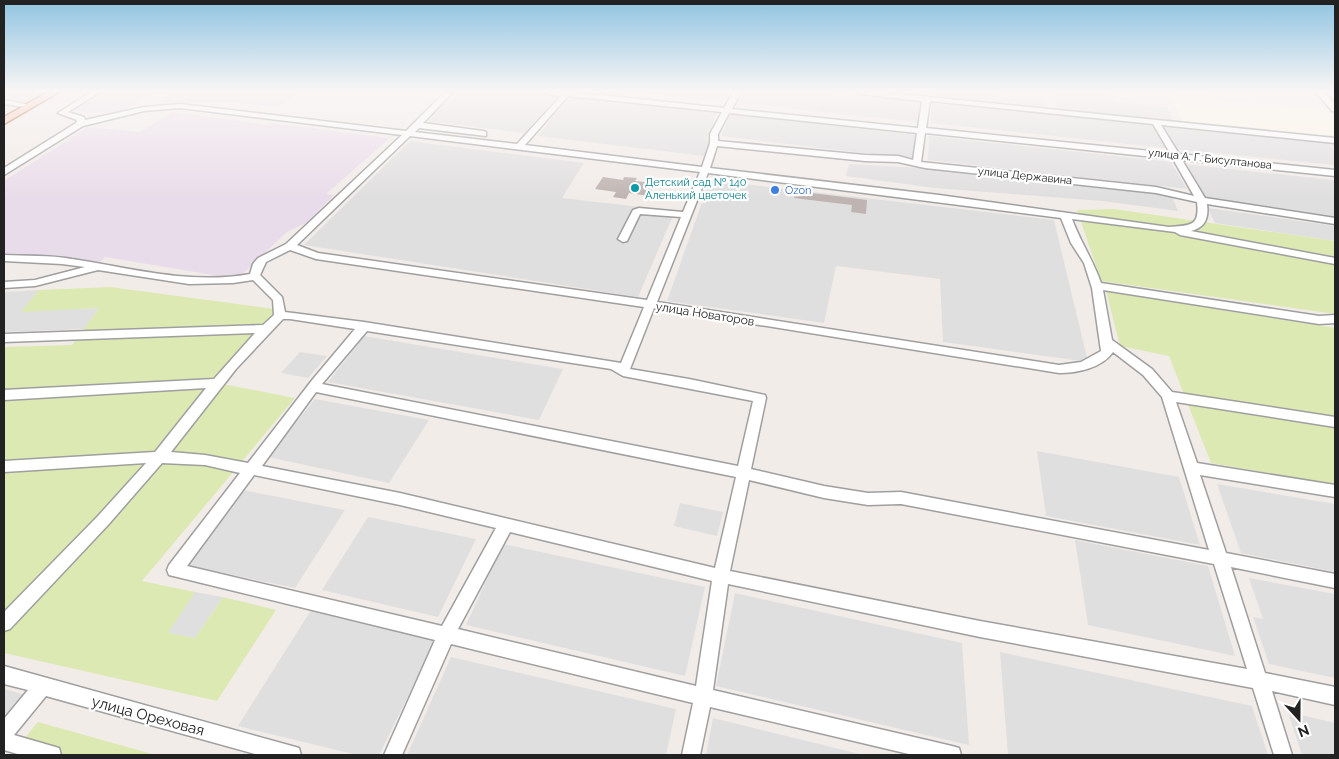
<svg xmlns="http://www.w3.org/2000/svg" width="1339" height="759" font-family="Raleway,sans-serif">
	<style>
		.residential { fill: #e0dfdf }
		.industrial { fill: #e9dcea }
		.education { fill: #fef7e6 }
		.grass { fill: #dde9b2 }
		.building { fill: #bfb4b2 }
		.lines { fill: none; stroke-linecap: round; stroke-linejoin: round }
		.minor-casing { stroke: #9f9f9f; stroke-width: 3 }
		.major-casing { stroke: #9a3c06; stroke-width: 3 }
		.minor { fill: #fff; fill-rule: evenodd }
		.major { fill: #f9bda7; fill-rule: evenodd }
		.culture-dot { fill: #0f9aa8; stroke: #fff; stroke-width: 2 }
		.shop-dot { fill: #3f7fe0; stroke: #fff; stroke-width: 2 }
		.labels { text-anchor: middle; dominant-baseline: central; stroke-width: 4.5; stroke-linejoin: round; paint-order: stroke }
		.far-street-label { font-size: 11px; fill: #222; stroke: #fff }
		.far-culture-label { font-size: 11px; fill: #0d838f; stroke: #fff; text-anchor: start }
		.far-shop-label { font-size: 11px; fill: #366cbe; stroke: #fff; text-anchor: start }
		.street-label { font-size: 12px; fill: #222; stroke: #fff }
		.near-street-label { font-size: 15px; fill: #222; stroke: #fff }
	</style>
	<rect width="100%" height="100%" fill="#f2ece9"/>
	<!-- residential -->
	<g class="residential">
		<path d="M4,92H48L27,104L4,100Z"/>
		<path d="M457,92H546L560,93L525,133L426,121Z"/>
		<path d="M635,92H729L723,102Z"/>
		<path d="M744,92H827L921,102L918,122L738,103Z"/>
		<path d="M889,92H999V94L1044,97L1048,108Z"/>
		<path d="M1051,92H1111L1116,102L1167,107L1173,121L1057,109Z"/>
		<path d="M569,96L717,113L706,139L710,145L704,156L538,136Z"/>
		<path d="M932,103L1152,125L1166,148L931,123Z"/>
		<path d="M730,114L916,135L913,159L721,136Z"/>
		<path d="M1162,126L1335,144V165L1174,149Z"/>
		<path d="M929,136L1171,162L1187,189L928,160Z"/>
		<path d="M410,141L584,163L562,198L675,211L638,297L304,245Z"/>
		<path d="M849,164L941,169L1172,196L1178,211L1102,201L935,188L846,176Z"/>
		<path d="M1182,164L1335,180V219L1259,209L1203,198Z"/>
		<path d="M710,180L1054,220L1088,362L943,342L940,279L836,266L824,323L667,301Z"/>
		<path d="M1208,208L1335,226V241L1215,223Z"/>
		<path d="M39,290L22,311L99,308L84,329L4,332V292Z"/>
		<path d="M364,336L563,369L539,420L328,382Z"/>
		<path d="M300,352L327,356L308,378L281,373Z"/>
		<path d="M315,399L429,420L389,483L268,457Z"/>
		<path d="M1037,451L1179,477L1200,545L1046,516Z"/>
		<path d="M1217,484L1335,504V572L1241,553Z"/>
		<path d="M243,490L345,510L295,588L185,565Z"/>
		<path d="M680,503L723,512L717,536L674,526Z"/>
		<path d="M368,517L476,539L438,617L322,590Z"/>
		<path d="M1075,540L1208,566L1235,656L1088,625Z"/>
		<path d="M503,544L705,587L685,676L466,625Z"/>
		<path d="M1249,578L1335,594V678L1269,664L1253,617L1263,619Z"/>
		<path d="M195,592L223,597L195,638L167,633Z"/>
		<path d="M735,593L962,643L969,745L716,686Z"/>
		<path d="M313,607L437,638L379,755H357L238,726Z"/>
		<path d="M1000,652L1252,706L1268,755H1008Z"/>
		<path d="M451,657L676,709L666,755H407Z"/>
		<path d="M4,689L29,696L4,725Z"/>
		<path d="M1288,712L1335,723V755H1302Z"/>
		<path d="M713,718L864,755H706Z"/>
	</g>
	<!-- industrial -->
	<g class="industrial">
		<path d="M99,92H299L279,107L237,103L160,102L166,94H151L121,111L115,113L70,111Z"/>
		<path d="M172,112L267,125L270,123L390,138L326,194L334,195L306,223L287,232L237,279L105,257L100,262L4,255V181L88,127L140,132Z"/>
	</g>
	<!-- education -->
	<path class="education" d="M1172,92H1211L1219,102L1286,105L1327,109L1335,118V136L1183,121L1171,97Z"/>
	<!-- grass -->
	<g class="grass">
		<path d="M1114,209L1335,241V314L1101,281L1077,210Z"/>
		<path d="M110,287L289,311L217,383L295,398L142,581L195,592L168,633L195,638L223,597L276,610L217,701L4,653V347L72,345L99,308L21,312L39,290Z"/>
		<path d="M1106,291L1335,328V485L1211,463L1169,356L1120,346Z"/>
		<path d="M38,722L156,755H11Z"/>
	</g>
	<!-- building -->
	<g class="building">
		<path d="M603,177L623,180L624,177L637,178L635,181L655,183L649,196L629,193L626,199L613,197L616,192L595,189Z"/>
		<path d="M796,191L867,200L866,214L851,212L852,205L794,198Z"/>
	</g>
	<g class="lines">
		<defs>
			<g id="minor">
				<path d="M91,92H100L68,112L84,117L85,120L144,107L180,104L406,131L445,92H453L423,123L483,131L486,132V136L419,128L415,132L517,144L561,96L547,94L543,92H572L724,108L733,92H741L732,109L918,128L922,101L859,94L855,92H880L1335,138V143L1161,125L1179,154L1335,170V176L1182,160L1205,198L1335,218V224L1207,204C1209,218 1205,228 1191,231L1335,258V264L1180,235L1175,232L1072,219C1080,241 1093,260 1101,283L1319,316L1335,315V323L1319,324L1103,290L1112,340L1152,369L1172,392L1335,417V427L1176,402L1197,463L1335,485V497L1200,475L1226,553L1335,574V588L1231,567L1265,673L1335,687V705L1272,691L1292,755H1274L1253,688L980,637L728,584L713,690L952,746L959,748L961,755H913L710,707L700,755H682L693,703L451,644L402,755H384L435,640L169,575L167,570L169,565L240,473L205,465L162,463L108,525L10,629L4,631V612L98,516L146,463L4,472V461L155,452L206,388L4,400V390L214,379L255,333L4,342V334L263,325L274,315L273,300L253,280L233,283L189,284L98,270L35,286L4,288V282L35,280L85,267L62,264L4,261V255C26,256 50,255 72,259C132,268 189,285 250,274L253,264L258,258L286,244L402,135L180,108L144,111L83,126L4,175V168L76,123L77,120L58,113ZM568,96L722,112L710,134V143L702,167L525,145ZM930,101L1153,124L1170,153L926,128ZM729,113L917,133L913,160L898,156L865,155L718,141V134ZM925,133L1173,159L1194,196L1156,187L921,162ZM410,136L700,172L683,212L639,208L633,210L618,239L623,242L627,241L640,214L681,217L647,300L318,253L297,245ZM717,146L865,161L898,162L925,168L1156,193L1197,202C1200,227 1190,225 1169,227L939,195L710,168ZM708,173L1061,218L1071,243L1084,263L1092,288L1101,351L1081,362L1059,365L657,302ZM290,250L316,259L644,307L621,363L364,322L285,312L282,297L260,275L266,262ZM654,308L1059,373C1077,373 1102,368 1113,352L1143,375L1162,397L1209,550L901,492L868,493L824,486L751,469L766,398L765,395L689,379L630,369ZM283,319H290L355,329L313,379L248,463L205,455L171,452L236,369ZM367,331L611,369L623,376L753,401L738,466L322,384ZM316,392L736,477L715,568L400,493L262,466ZM254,475L400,505L496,528L442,626L187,566ZM749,480L824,498L868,505L901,504L1214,564L1247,669L980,621L730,571ZM510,532L712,581L696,686L458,629Z"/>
				<path d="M1316,92H1324L1335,104V111H1332Z"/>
				<path d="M4,100L34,106L30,108L4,104Z"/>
				<path d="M4,666L292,746L299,748L301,755H259L46,696L14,735L59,748L61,755H21L4,750V719L28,690L4,684Z"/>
			</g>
			<path id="major" d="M48,92H59L4,124V117Z"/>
		</defs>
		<!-- minor casing -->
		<use href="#minor" class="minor-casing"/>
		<!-- major casing -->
		<use href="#major" class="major-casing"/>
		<!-- minor -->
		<use href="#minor" class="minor"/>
		<!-- major -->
		<use href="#major" class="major"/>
	</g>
	<!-- sky -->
	<linearGradient id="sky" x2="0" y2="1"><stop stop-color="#90c4e2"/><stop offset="0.46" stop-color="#f9f6f5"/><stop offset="1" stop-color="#f9f6f5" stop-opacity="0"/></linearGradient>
	<rect width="1339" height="198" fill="url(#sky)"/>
	<!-- markers -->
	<circle class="culture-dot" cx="635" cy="188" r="5"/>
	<circle class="shop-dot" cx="775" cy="190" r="5"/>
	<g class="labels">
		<!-- far-street labels -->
		<g class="far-street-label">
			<text transform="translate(1210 159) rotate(6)">улица А. Г. Бисултанова</text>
			<text transform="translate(1025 176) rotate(6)">улица Державина</text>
		</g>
		<!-- far-culture labels -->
		<g class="far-culture-label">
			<text x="645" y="182">Детский сад № 140<tspan x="645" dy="13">Аленький цветочек</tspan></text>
		</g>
		<!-- far-shop labels -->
		<g class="far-shop-label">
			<text x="785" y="190">Ozon</text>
		</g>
		<!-- street labels -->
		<g class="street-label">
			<text transform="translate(705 314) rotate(9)">улица Новаторов</text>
		</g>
		<!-- near-street labels -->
		<g class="near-street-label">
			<text transform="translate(148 716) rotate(15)">улица Ореховая</text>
		</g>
	</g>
	<!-- border -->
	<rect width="1339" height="759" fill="none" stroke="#222222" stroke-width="10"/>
	<!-- north arrow -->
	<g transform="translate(1299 719) rotate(159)" stroke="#ffffff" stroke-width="4" paint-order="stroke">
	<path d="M0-4L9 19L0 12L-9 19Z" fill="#222222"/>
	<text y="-8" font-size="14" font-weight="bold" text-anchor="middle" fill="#222222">N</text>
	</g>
</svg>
